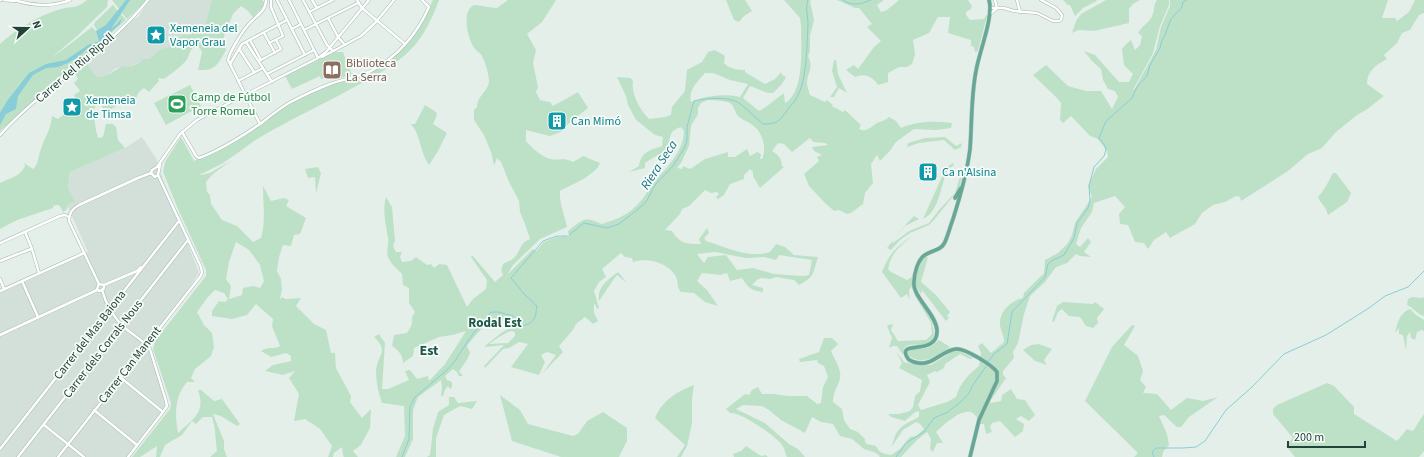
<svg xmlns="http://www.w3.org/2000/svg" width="1424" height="457" font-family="'Source Sans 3',sans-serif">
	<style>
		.built { fill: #d3dfd9 }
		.green { fill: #bde1c6; fill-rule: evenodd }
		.water { fill: #89cdd8 }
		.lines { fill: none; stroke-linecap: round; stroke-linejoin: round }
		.stream { stroke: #89cdd8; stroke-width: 1 }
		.minor-casing { stroke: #a7b8b1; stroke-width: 3.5 }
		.major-casing { stroke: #c1cac8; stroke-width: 4.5 }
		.minor { stroke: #fff; stroke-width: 2.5 }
		.major { stroke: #66a896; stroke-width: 3.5 }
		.labels { text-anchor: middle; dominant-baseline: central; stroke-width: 3.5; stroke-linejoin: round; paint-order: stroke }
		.culture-label { font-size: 12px; fill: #0d838f; stroke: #f6fbf8; text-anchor: start }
		.education-label { font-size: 12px; fill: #785e54; stroke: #f6fbf8; text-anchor: start }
		.street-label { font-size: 12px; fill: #224339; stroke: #f6fbf8 }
		.leisure-label { font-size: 12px; fill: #27864d; stroke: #f6fbf8; text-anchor: start }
		.water-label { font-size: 13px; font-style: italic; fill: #167485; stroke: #f6fbf8 }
		.neighbourhood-label { font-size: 13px; font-weight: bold; fill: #1c5747; stroke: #f6fbf8 }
		.quarter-label { font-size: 14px; font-weight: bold; fill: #1c5747; stroke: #f6fbf8 }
	</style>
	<rect width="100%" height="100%" fill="#e5efea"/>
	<!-- built -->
	<g class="built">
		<path d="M149,0H212L205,25L187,37L184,34L176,39L169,47L161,49L149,59L127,67L116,68L105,76L97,77L85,62L129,22L139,16Z"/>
		<path d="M142,137L157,160L160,171L199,273L150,345L167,409L130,457H0V293L88,252L68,207L69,204L74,202L68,188L70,172L125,148Z"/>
	</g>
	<!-- green -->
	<g class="green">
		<path d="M87,0H108L107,7L77,36L51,58L65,48L92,27L97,32V30L94,25L95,22L113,5L118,11L120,10L112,0H147L127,19L122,13L121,14L126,20L0,131V44C16,29 39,15 61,9C73,6 76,9 87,0Z"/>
		<path d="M212,0H262L264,2L263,7L253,17L248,11L241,6L233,14L224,36L226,50C218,65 215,71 198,70L202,52L199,47C188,46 191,56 185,62C179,68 171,74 164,79L158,78L159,81L149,92L144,88L139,92L136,98L114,107L108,112L103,110L100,101L93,110L96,130L98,138L103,137L106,124H113L116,127L118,140L125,148L70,172L68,188L75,202L69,204L66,210L63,212L60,206L57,205L53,206V208L17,220L0,229V183C10,178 20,177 25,166L24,163L33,169C39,164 38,155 41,149C45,136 51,130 52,116L58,119L67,112L65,107L76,100L74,95L80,91L74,83L78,79L75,73L85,62L97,77L105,76L123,66C129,68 139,64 144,59H149L161,49L169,47L176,39L184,34L187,36L205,25Z"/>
		<path d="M433,0H439C433,16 426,32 415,45C398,64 381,72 360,84C330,101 299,115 269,132C252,141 239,153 223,163C216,167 209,170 201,174L199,171L201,175L210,173L232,160L213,174L206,182L207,192L210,195L211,204L222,220L237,226L253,242L261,238C266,221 263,204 263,186L271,201L284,198L289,200L286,206L306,218L300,234L294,235L291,246L283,245L279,257L277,271L281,279L282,290L280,299L283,297L285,299L301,298L296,306L314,324L326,330L331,353H335L336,368L351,396L350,402L362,418L371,409L370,428L361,445L353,451L358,457H344L343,455L342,447L334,453L333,457H328L332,446L320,429L305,419L294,421L299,394L289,378L295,371L283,375L265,371L273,365L291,361V356L286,353L271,357L261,351C268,346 273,350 280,346L272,326L273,319L256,304L247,315L232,319L212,316V311L219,301L225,302L228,299L224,293L215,290L208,297L197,312L204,325L212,333L214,347L211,356L195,369L191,378L195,382H187C174,397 175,415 178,433C193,419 206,413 198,390H201L214,401L222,399L240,424L237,426L221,416L213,414L224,441V449L227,457H210L217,451C215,439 216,429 212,417H203L196,424L192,421L182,435L165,445L160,457H156L157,446L140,457H132L170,409L171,403L153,349L155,341L206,276V270L178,209L163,172L165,162L181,137L194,161L223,147L285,106L303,97L333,84L358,77L381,67L392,59L410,41L419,28ZM236,242L249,250L260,265L264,281L260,288L253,286L243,288L242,295L229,299L231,286L226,279L229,262Z"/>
		<path d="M508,0H556L542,22L527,34L536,50L533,63L538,87L536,92L540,100L550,102L553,106L578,92L588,108L568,124L561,132L550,136L526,130V141C532,148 541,156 550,159C559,161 563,157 573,162L583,156L600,163C596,175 571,185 560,191C559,203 565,216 567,227L540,239L513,265L499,289L507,275L533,249L536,251L544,242L557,237L569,236L568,231C584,219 583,216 602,224C614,220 626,216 635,207C642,201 645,195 650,188C663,169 683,156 684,131L681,127C669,131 670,136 669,148C662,154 653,157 645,163V168L629,172L639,166C641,152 650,150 662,146L663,137L655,135L636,120L628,105L626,96L617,77L631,78L633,82C631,94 640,110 649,119L665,117L671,115L672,107L685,91L687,70L702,62L708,52L715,50L725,56L724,63C730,69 736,70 745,70V72L765,84L775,79L781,72L782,75L786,77L782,84L773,93H768L750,86L743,98L759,111L767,106L784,93L785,103C805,92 801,46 801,26L800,18L784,0H811L810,1L814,20L810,36V52L808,56C814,68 808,71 807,82C807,86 809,92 810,95L825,102L827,100L833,105L832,107H834L843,112L845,110L861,125L859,129C867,133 870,127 877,123C881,121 885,121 889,117L896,121L901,128C918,121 934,121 952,123L951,128L936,130L914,129L896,142L889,152L880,161L877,155L871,164L873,183L865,193L863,204L851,213L847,214L839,210L834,211L825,203L809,186L804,174L819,161L817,157L822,155L814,151L812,147L828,145L825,143L813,142L810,138L792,152L784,144L778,143L772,151C779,155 781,158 782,166L784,167L760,188L753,176V172L750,169L744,175V179L730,184L724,195L718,199L716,197L719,194L717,192L711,193L705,190L689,206L682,209L680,214L665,230L672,231C680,244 687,244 701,244L699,239L707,228L709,233L704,238L706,241C726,247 749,259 770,252L776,244L785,247L794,255L818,257C813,273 815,277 799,285L794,280L776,277L770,279L761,278L757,280L752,285L763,288V292C751,290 749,289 742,278L730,281L727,273L721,275L702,273L697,281L707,290L718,306L705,302L694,293L681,292C676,286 679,283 676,277C669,263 647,257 633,262L632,258L625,257L621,253L602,269L606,277L599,282L594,291L599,308L597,309L595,304H594V313L598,321L593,324L585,317L576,324L573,330L559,346L563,352L542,374L556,355L547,352L541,355L545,362L539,375L511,367L528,344L519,342L509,348L503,349L485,368L484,366L504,345L484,347C495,338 504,329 517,326C513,320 509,318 501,319C485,321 477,334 467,346L470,353L467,360L459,371L463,376H459L457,372L453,369L445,376L447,380L452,382V387L450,389L448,386L445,390L443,396H441L442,388L441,380L418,397L413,410V439L405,457H396L405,436L404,406L382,403C378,392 376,382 376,371C377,354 390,352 374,337L379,334L385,343L382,389H388L409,380L405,371L410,370L417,379L428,376L429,381L445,364L466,331L452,335L439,337L414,348L413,356L403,363C403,355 399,351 392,346L394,335L407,333C411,327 413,324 412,317L415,312L409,303V288L403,285L402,274C397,269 391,264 388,257C386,251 389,244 388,238C386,225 382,210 386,197L392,207L395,241L393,246L396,252H402L400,257L402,262L411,261L416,257L427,265L431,264L434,268L439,264L447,265L467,307L473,299L486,289L487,280L471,257L472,255L495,282L503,275L501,270L503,264C508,261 514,260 517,254C522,247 520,243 530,239L525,224L520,212L519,201L509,182L501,162L497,158L494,166L492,155L485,137L474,120V110L477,107C478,94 489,91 489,80C488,72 485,60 480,53C479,53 476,50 475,49C468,41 460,9 475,5C479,5 491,8 497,8ZM705,73H713L730,80L748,84L740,97C725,93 705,96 691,102C688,90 698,81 705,73ZM708,100C715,101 724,100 730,103C734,106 735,112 738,116C742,120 747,121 751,124C763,131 767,149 762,159H760L761,154L757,152L750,156L747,149L735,157H728V152L705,159L690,169L683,166L682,169L677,168L681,163L689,146L691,126L698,114V108L701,103ZM715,252L746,258L764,257L776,260L779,255L812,260L809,275L803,276L774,274L753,268L737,270L726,255L708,257L704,263L697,254ZM510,331L515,332V336L508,343L489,344L499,337Z"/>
		<path d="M726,0H745L752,11L744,16L739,22L734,20Z"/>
		<path d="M837,0H884L877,5L881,12L887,10L899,0H968L972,6L971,9L966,12V15L970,20L984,19L986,15L987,16L979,47L977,52H975L974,47L971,46V40L948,33L950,17H938L929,33L913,40L915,54L912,64L907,67H899L888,73V82L878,85C872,76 865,73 855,77L846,70L854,65L858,69L874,47L881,41L867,27L872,24L859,8H855Z"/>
		<path d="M1063,0H1096L1097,1L1083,8L1075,16L1070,5H1068Z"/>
		<path d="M1106,0H1140L1133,4L1129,9V23L1094,31L1078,30L1072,33L1076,21L1081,14Z"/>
		<path d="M1157,0H1169V5L1160,26L1153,53L1133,90H1134L1156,50L1161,27L1170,6V0H1388L1382,18H1395L1397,21L1409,12L1415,0H1424V13L1419,15L1410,30L1402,33L1397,43L1384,55L1387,59C1376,65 1367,71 1367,84L1384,96L1366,110L1357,115L1336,132L1322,148L1308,154L1288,171L1241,201L1240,197L1236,196L1225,202L1213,205L1202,213L1195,224L1170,238L1166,232L1154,240L1148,249L1144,243L1135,242L1128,225L1120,224L1119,214L1125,207L1115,196L1094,203L1092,212L1081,228L1076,244L1080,247L1088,238L1091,242L1084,252L1091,257L1080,256L1076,254L1067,263L1056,267L1045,282L1030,296L1024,314L1018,343L1013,352L1014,358L1003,371V375L1006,378L991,400L990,403L1001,401L1002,395L1011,389L1017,399L1025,400L1035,415L1029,421L1021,416L1016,419L1024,424L1023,431L1015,437L1000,421L992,423L990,427L992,432L986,434L984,424H980C979,421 977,417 975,415C965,404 944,425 936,432L943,443H937L933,452L930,449L931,439L927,432L917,440L901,457H879L880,456L874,452L864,449L852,439L840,436L833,424L821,422L812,417L805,433L781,420L769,410L762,406L743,405L736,409L765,423L789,444L798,449L805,457H787C785,454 785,448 782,445C777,437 740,411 730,413L726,409L745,394L749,395L752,390L758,387L762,394H774L788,396H807L817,404L821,403L823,387L828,377L824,366L818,363L817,360L800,362L799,359L819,352L824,338H832L838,344L831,351C835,360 842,370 840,379C837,388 833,393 833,402L842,409L844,420L850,429L858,432L865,439V442L867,444L876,446C879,453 884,454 891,455L900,449L910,437L916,436L924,429L920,424L916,422L903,430L892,446C897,426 902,426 919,417V411L915,412L905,421L891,417L888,414H899L910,411L913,407L915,396L920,391L922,380L899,368L902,363L896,351L904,362L920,365H931L952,352L960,351L973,358L970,359L960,354L945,364L944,368L937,372L935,371L927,375L930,382L918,405L921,410L947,402L956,397C960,383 968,375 979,366L981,353L978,346L982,343L991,353L1004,342C1004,335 1000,330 1000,324C999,311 1012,300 1023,298L1024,293L1044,273L1045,260L1058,253L1068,243L1072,235L1075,223L1092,197L1088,186L1096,169L1108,157L1107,151L1098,139L1090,136L1071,116L1063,123L1060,120L1061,103L1056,97L1033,75L1046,65L1068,86L1086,91H1101L1112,109L1118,97L1115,91L1108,89L1103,80L1101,69L1092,61L1084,51L1095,55L1119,82H1129L1133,74L1124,65L1122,49L1127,43L1131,40L1135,50L1140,45L1142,36L1138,33C1141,27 1150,22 1152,16C1155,10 1153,5 1157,0Z"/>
		<path d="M335,52H343L352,75L340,78L338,73L321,79L320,76L292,89L285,76Z"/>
		<path d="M834,60H836L838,74L847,93L839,88L834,97H830L837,87L832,71Z"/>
		<path d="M190,85L201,106L166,125L154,103Z"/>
		<path d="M425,105L436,112L437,115L433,124L447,133L438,151L429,165C420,153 421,135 411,124H415Z"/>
		<path d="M945,137L956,146L962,143L961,147L955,150L944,140L919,143L907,147L908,143L925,138Z"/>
		<path d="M953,163L954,165C951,167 948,169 947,172C940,186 940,211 923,219L945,170L944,169Z"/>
		<path d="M318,167L321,173L316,194L315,177L308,178L305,169Z"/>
		<path d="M963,172L959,189L934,220L929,225L910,233L900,240L891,250L887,248L907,223L914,216L919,219L905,226L892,242L893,243L909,231L929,223L939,210L955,193L961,173Z"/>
		<path d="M1333,173H1336L1351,193L1347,202L1328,215C1325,204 1320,204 1318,197C1325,189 1328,182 1333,173Z"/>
		<path d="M912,236C900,246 891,253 888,269L891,272L907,280L912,277V286L909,290L910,300L907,294L901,298L882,272C889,254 896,247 912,236Z"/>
		<path d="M925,257H928L921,282L936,295L950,312L947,316L949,318L946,321L922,290L921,294C919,291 917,288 916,285C914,278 920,263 925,257Z"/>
		<path d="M618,272L627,283L617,275C610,283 606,292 599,301C597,286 608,280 618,272Z"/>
		<path d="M914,291C920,301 949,339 924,344C917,346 910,342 904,348L903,355L897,346H893L889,348L892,338L887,326L888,325L893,324L891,330L898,341L926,340L932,334L931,323L914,294Z"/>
		<path d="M1412,297L1422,298L1424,297V315L1423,316C1416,313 1414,308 1407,305L1408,299Z"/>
		<path d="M1063,302L1093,304L1095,302L1104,309L1097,318L1098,323L1093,328L1086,326L1080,317L1069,316L1062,309L1058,312L1054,322L1052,321L1057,306Z"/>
		<path d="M1410,309L1416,315L1424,320V331L1422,330L1417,332L1415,340L1411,338L1410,332L1407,336L1406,351L1403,335L1399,334V328L1395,333C1397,324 1400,312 1410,309Z"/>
		<path d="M1132,325L1135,326L1124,345L1138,356L1143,371L1140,380L1146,387L1143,393L1157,394L1171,410L1187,398L1203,401L1218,397L1189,417L1181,427H1177L1164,415L1159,416L1167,434L1169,445L1163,452L1162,457H1134L1138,453L1085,401L1112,347Z"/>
		<path d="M939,340L950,347C937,356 924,366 909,356L908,353L909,350C922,345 925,354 939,340Z"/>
		<path d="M1039,344L1052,349L1044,360L1047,365L1035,361L1023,350L1031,345Z"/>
		<path d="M1327,383L1334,386L1354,407V414L1397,441L1407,429L1413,431L1424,414V451L1419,457H1295L1286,446L1293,438L1273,414V409L1277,405Z"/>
		<path d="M694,385L692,399V423L687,446L681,457H677L685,445L655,418C661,402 677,391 694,385Z"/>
		<path d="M500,395L520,410L528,424L573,436L578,434L587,421L603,412L627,428V441L619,457H561L512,441Z"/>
		<path d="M449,397H454L458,403L477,401L472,409L460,406L444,415L436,438V457H427L430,455L433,429L438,412L449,405Z"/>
		<path d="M746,446L761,456L766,455L768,457H734L733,454L741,451Z"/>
	</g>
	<!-- water -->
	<path class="water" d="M126,0H130L111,29L117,24L122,18L120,24L106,36L101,43L100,42L88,48L78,57L68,63L58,67L46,68L33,75L18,96L16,109L6,114L0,125V113L7,101L29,73L46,64L66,60L88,45L99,41L96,31L106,25Z"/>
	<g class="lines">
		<!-- stream -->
		<g class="stream">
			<path d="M843,0C853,7 860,4 871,0"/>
			<path d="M569,235L584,223L607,228L619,224L637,210L646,202L655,185L673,166L685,147L687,140V127L694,101C706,98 728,96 739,103C747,109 755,117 763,124C778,124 780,121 788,109C791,105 795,102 797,97C807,81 807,43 808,24C808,16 805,8 808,0"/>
			<path d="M988,362L994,354L1007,344L1012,312L1045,277L1048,264L1051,261L1064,255L1074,238L1077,223L1088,208L1090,200L1089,186L1094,167L1104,156L1106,150L1105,146L1099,138L1106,121L1132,98L1137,87L1147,76L1150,65L1160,48L1162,40L1165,35L1171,19L1182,7L1183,2L1187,0"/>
			<path d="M402,457L409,439L410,407L415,397L447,370L455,361L469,339L491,312H498L513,316L523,326C536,321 535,319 537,306L525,295L511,278L543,241L557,236H567"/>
			<path d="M896,457L906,443L924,432L934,418L948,412L963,400L969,393L973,385L987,365"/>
			<path d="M1154,457L1152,452L1156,448H1183L1196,447L1205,441L1226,410L1251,388L1284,354L1326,335L1369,308L1385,296L1408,287L1424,271"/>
		</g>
		<defs>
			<g id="minor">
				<path d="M0,0H1"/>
				<path d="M4,0L15,1"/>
				<path d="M15,0C32,6 53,7 70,0"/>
				<path d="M277,0L305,55"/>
				<path d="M289,0L318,58"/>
				<path d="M303,0L327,45L333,51"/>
				<path d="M312,0L317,8"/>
				<path d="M357,0L362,8L405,44"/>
				<path d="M1017,0L1020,12"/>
				<path d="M990,8H997L995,0"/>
				<path d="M309,12L333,0"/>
				<path d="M990,14L997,8H1004L1014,11L1037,13L1053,21H1059L1061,20L1062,15L1056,8L1041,0"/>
				<path d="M328,18L338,37L345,45"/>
				<path d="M292,29L301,24"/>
				<path d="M304,30L358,3"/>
				<path d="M264,33L275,53"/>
				<path d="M250,40L261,60"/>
				<path d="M246,42L272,82"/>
				<path d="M269,43L283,36L271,7V0"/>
				<path d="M239,49L254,72"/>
				<path d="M322,57L361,36L376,22L394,0"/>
				<path d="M259,61L281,49L276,40"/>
				<path d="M230,64L242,44L287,20"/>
				<path d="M267,74L314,50"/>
				<path d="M238,81L263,68"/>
				<path d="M260,124L228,60C230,51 242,32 248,25C255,16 266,12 266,0"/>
				<path d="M182,132L196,156L199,158C221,150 241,137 260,124C269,117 279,109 289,103C302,96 317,89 330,84C344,79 358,77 371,71C397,57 417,34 429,7L422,0"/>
				<path d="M0,135C44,86 106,52 148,0"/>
				<path d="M151,173L152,170L157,167L180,134L197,120L229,103L318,58L326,52L369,0"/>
				<path d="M151,173L155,177L158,175"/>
				<path d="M158,175L160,164"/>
				<path d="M25,232L32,249L39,273"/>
				<path d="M0,243L60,216L65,215L69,217"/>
				<path d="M0,261L31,249"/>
				<path d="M0,279L4,289"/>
				<path d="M22,281L38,317"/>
				<path d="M99,284L69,221C69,213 72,209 79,205L138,178L151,173"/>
				<path d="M99,284L104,285V288L102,290"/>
				<path d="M99,284L97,289L99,291L102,290"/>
				<path d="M104,285L137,271L141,267"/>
				<path d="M102,290C106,305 114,318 125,328C133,335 143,340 150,349L166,401L167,406L163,412L128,457"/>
				<path d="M0,291L84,253"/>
				<path d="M0,335L97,290"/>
				<path d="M120,377L163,412"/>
				<path d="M94,410L137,445"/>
				<path d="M44,425L84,457"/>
				<path d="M0,449L179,221"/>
				<path d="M18,457L188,240"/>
				<path d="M58,457L200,277L202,273L201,267L158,175"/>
			</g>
			<g id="major">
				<path d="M955,198L961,188"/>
				<path d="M970,457L979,420L997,381V372C992,365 965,348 956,349C940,351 932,368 914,362C911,361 908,360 907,357C897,339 938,357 937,330C936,314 912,296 914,282C914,274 918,259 925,255C932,250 941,251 945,242C948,235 950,227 953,219C960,197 967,173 970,149C972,123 971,96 976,71C979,52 994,17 989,0"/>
			</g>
		</defs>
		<!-- minor casing -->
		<use href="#minor" class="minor-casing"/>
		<!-- major casing -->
		<use href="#major" class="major-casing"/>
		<!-- minor -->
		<use href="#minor" class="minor"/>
		<!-- major -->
		<use href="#major" class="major"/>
	</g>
	<!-- icons -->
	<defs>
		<symbol id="sight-square" viewBox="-11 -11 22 22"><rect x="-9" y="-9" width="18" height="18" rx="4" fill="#0f9aa8" stroke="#f6fbf8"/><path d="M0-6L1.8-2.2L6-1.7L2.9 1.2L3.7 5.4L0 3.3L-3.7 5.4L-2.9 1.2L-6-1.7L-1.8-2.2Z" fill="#fff"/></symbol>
		<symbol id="library-square" viewBox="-11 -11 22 22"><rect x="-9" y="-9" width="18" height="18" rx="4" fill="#8d6e63" stroke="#f6fbf8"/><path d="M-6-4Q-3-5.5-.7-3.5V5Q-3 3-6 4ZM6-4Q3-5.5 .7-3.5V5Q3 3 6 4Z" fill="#fff"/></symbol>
		<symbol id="stadium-square" viewBox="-11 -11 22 22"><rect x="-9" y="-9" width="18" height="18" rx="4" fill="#2e9e5b" stroke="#f6fbf8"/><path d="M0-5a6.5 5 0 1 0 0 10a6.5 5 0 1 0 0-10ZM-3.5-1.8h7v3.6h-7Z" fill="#fff"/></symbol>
		<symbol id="building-square" viewBox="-11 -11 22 22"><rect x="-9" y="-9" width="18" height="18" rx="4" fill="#0f9aa8" stroke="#f6fbf8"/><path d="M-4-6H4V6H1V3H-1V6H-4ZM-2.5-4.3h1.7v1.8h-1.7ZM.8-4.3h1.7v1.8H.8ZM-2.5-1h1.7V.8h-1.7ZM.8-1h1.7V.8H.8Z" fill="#fff"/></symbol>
	</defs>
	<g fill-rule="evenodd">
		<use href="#sight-square" x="145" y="24" width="22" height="22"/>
		<use href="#library-square" x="321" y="59" width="22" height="22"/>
		<use href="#stadium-square" x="166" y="93" width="22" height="22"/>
		<use href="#sight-square" x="61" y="96" width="22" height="22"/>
		<use href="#building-square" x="546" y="110" width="22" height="22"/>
		<use href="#building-square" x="917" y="161" width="22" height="22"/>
	</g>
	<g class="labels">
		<!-- culture labels -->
		<g class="culture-label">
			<text x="170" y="28">Xemeneia del<tspan x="170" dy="14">Vapor Grau</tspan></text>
			<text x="86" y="100">Xemeneia<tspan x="86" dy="14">de Timsa</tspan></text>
			<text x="571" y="121">Can Mimó</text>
			<text x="942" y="172">Ca n'Alsina</text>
		</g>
		<!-- education labels -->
		<g class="education-label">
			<text x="346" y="63">Biblioteca<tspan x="346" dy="14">La Serra</tspan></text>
		</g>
		<!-- street labels -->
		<g class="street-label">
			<text transform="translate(75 68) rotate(-41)">Carrer del Riu Ripoll</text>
			<text transform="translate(90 335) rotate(-52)">Carrer del Mas Baiona</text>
			<text transform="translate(103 349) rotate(-52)">Carrer dels Corrals Nous</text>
			<text transform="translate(130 365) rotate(-52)">Carrer Can Manent</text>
		</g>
		<!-- leisure labels -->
		<g class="leisure-label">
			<text x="191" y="97">Camp de Fútbol<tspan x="191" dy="14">Torre Romeu</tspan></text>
		</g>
		<!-- water labels -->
		<g class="water-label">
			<text transform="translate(659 165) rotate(-57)">Riera Seca</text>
		</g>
		<!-- neighbourhood labels -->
		<g class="neighbourhood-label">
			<text x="495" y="323">Rodal Est</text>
		</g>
		<!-- quarter labels -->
		<g class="quarter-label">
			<text x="429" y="351">Est</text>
		</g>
	</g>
	<!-- north arrow -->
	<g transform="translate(28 28) rotate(69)" stroke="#f6fbf8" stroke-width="3" paint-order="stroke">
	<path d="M0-3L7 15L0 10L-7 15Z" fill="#224339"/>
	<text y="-6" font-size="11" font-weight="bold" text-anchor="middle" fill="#224339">N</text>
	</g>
	<!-- scale -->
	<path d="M1288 441v6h77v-6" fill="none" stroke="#224339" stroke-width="2"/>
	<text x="1294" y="441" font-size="12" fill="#224339" stroke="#f6fbf8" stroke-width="3" paint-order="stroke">200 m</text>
</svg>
